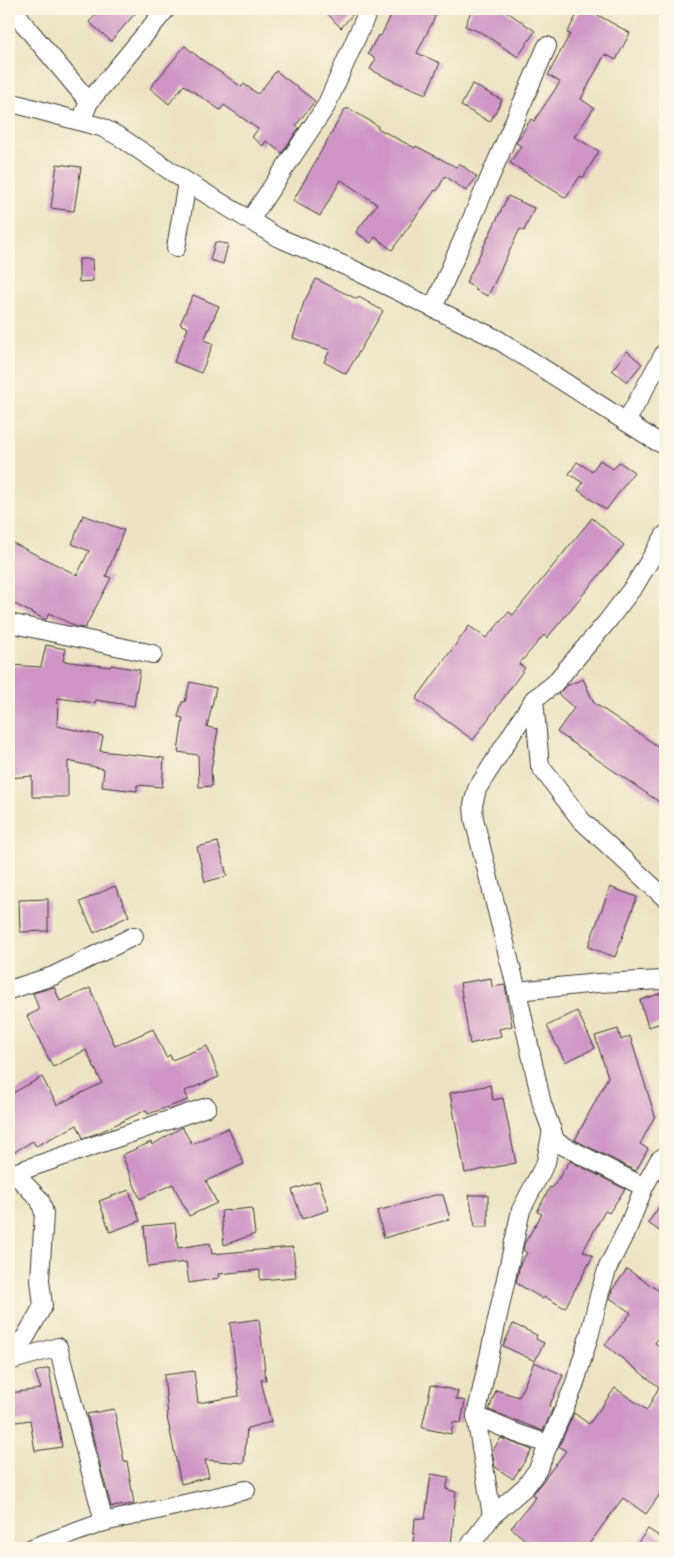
<svg xmlns="http://www.w3.org/2000/svg" width="674" height="1557" font-family="Caveat,sans-serif">
	<style>
		.building { fill: #cf94c6 }
		.lines { fill: none; stroke-linecap: round; stroke-linejoin: round }
		.street-casing { stroke: #3b3a35; stroke-width: 20 }
		.street { stroke: #fff; stroke-width: 18 }
	</style>
	<rect width="100%" height="100%" fill="#fcf5e5"/>
	<filter id="ink" filterUnits="userSpaceOnUse"><feTurbulence type="fractalNoise" baseFrequency=".02" numOctaves="2"/><feDisplacementMap in="SourceGraphic" scale="10" xChannelSelector="R" yChannelSelector="G"/><feConvolveMatrix kernelMatrix="1 2 1 2 8 2 1 2 1" color-interpolation-filters="sRGB"/></filter>
	<filter id="wash" filterUnits="userSpaceOnUse"><feTurbulence type="fractalNoise" baseFrequency=".0096" numOctaves="4" result="noise"/><feDisplacementMap in="SourceGraphic" scale="20" xChannelSelector="R" yChannelSelector="G"/><feGaussianBlur stdDeviation="1.12" result="paint"/><feColorMatrix in="noise" values="0 0 0 0 0 0 0 0 0 0 0 0 0 0 0 0 0 1.4 0 .05"/><feComposite in="paint" operator="in"/></filter>
	<g filter="url(#wash)">
		<rect width="100%" height="100%" fill="#ede3c3"/>
		<g id="blocks">
			<!-- building -->
			<g class="building">
				<path d="M101,9H139L111,41L89,22Z"/>
				<path d="M323,9H357L341,28Z"/>
				<path d="M394,9H439L417,53L440,63L426,94L389,79L370,69L376,59L368,54L378,35L381,36Z"/>
				<path d="M472,9H503L535,31L518,57L482,33L465,26Z"/>
				<path d="M580,9H587L630,33L616,60L605,54L581,99L594,108L574,137L599,151L583,178L580,176L566,198L510,163L521,146L516,143L519,138L531,119L534,121L560,82L548,75L570,34L567,33Z"/>
				<path d="M185,46L202,60L242,87L244,84L258,94L276,71L315,101L296,125L299,128L282,153L266,141L263,146L252,137L258,129L224,105L220,110L184,85L169,104L150,88Z"/>
				<path d="M472,84L502,100L490,122L461,106Z"/>
				<path d="M345,109H350L378,126L377,128L415,148L416,146L456,167L459,163L477,177L466,191L445,176L437,191L435,190L392,250L375,237L371,243L356,232L377,204L341,180L320,216L293,201Z"/>
				<path d="M57,164L81,167L74,211L51,208Z"/>
				<path d="M508,196L534,208L524,231L520,229L488,296L475,290V288L466,283Z"/>
				<path d="M215,242L228,244L223,264L210,260Z"/>
				<path d="M79,259H92L93,281L79,282Z"/>
				<path d="M316,279L357,299L359,297L383,311L346,374L324,362L330,350L293,338L304,302Z"/>
				<path d="M193,295L219,306L204,340L213,344L201,373L174,362L188,328L180,324Z"/>
				<path d="M627,351L642,364L627,382L612,370Z"/>
				<path d="M600,460L613,469L619,462L634,472L606,510L578,490L583,483L569,474L577,462L592,471Z"/>
				<path d="M83,515L124,530L106,576L111,578L85,628L77,627L49,613L46,620L9,601V541L77,575L89,551L72,544Z"/>
				<path d="M592,518L624,545L547,638L544,635L519,664L525,668L473,740L416,699L469,626L486,638L509,612L513,615Z"/>
				<path d="M46,645L66,649L63,661L110,667L111,665L140,670L134,706L96,700L95,703L58,698L57,726L103,736L100,751L164,758L162,787L137,785V791L102,787L104,769L68,761V797H32V776L9,778V665L41,667Z"/>
				<path d="M583,679L594,703L665,751V806L557,732L574,708L558,694L566,686Z"/>
				<path d="M190,682L216,688L207,727L218,729L211,770L212,786L199,787L198,755L178,752L183,718L178,717L182,702H185Z"/>
				<path d="M218,842L227,876L205,882L197,847Z"/>
				<path d="M115,886L129,916L94,933L80,902Z"/>
				<path d="M610,887L637,897L615,957L588,947Z"/>
				<path d="M48,899V931L20,932L19,900Z"/>
				<path d="M491,978L492,987L505,985L512,1026L499,1029L501,1036L470,1044L460,983Z"/>
				<path d="M54,987L60,1001L90,988L115,1046L153,1029L166,1057L170,1055L172,1060L207,1046L219,1077L185,1091L188,1100L148,1114L146,1110L98,1133L83,1138L77,1125L36,1146L33,1141L9,1155V1095L42,1077L57,1105L102,1083L86,1050L53,1067L27,1016L39,1010L33,993Z"/>
				<path d="M665,992V1022L648,1027L640,1000Z"/>
				<path d="M577,1011L595,1048L565,1062L547,1026Z"/>
				<path d="M618,1029L621,1040L630,1036L655,1116L640,1144L648,1149L636,1171L575,1140L608,1077L595,1036Z"/>
				<path d="M490,1085L493,1100L503,1098L516,1163L465,1173L450,1093Z"/>
				<path d="M182,1127L192,1144L228,1128L244,1164L206,1181L217,1203L189,1216L173,1184L140,1199L122,1155L151,1142L152,1145Z"/>
				<path d="M570,1161L625,1189L609,1213L605,1211L583,1251L593,1256L565,1308L545,1297L543,1299L516,1283L520,1264L527,1253L523,1250L524,1244L542,1214L537,1212L550,1187L552,1188Z"/>
				<path d="M319,1181L329,1210L302,1219L292,1190Z"/>
				<path d="M129,1190L140,1221L110,1232L99,1201Z"/>
				<path d="M435,1195H443L450,1219L384,1238L377,1211Z"/>
				<path d="M469,1195H488V1227H475Z"/>
				<path d="M665,1198V1235L648,1223Z"/>
				<path d="M252,1208L255,1234L224,1245L221,1211Z"/>
				<path d="M175,1223L178,1248L210,1243L212,1254L293,1247L296,1277L260,1280V1270L218,1274L219,1278L189,1283L186,1262L148,1267L144,1226Z"/>
				<path d="M627,1269L665,1295V1328L655,1343L665,1351V1487L646,1514L623,1498L586,1548H535L511,1528L536,1497L532,1495L566,1451L559,1446L574,1413L589,1424L615,1388L647,1410L659,1387L605,1345L631,1313L610,1298L612,1290Z"/>
				<path d="M259,1319L266,1380H261L271,1422L247,1428L244,1463L205,1460L209,1477L181,1484L167,1417L168,1416L164,1375L194,1371L198,1403L239,1396L230,1323Z"/>
				<path d="M513,1324L537,1335L536,1339L544,1343L535,1361L503,1346Z"/>
				<path d="M534,1362L563,1375L549,1407L553,1408L543,1431L489,1410L496,1390L519,1397Z"/>
				<path d="M49,1368L62,1447L35,1451L30,1420L9,1423V1393L41,1389L35,1372Z"/>
				<path d="M431,1385L458,1391L456,1399L465,1401L461,1423L453,1422L451,1434L422,1428Z"/>
				<path d="M114,1409L124,1461H127L134,1504L111,1507L87,1414Z"/>
				<path d="M501,1438L532,1450L513,1479L495,1467L492,1451Z"/>
				<path d="M431,1474L449,1477L446,1489L456,1492L451,1546L413,1544L415,1518L425,1519Z"/>
				<path d="M648,1529L665,1540V1548H634Z"/>
			</g>
		</g>
	</g>
	<g filter="url(#ink)">
		<use href="#blocks" fill-opacity="0" stroke="#3b3a35" stroke-width="1"/>
		<g class="lines">
			<defs>
				<g id="street">
					<path d="M15,9L23,23L89,102"/>
					<path d="M9,102L101,127L120,137L187,182L277,237L348,267L497,339L656,441L665,445"/>
					<path d="M81,121L89,102L166,9"/>
					<path d="M250,220L326,106L369,9"/>
					<path d="M176,248L187,182"/>
					<path d="M433,308L547,46"/>
					<path d="M626,422L665,352"/>
					<path d="M665,535L635,585L606,623L553,685L534,699L540,766L581,820L665,898"/>
					<path d="M9,623L153,654"/>
					<path d="M534,699L477,789L473,805L474,819L517,991L542,1104L556,1142L644,1187"/>
					<path d="M9,990L53,976L134,936"/>
					<path d="M517,991L598,983L665,980"/>
					<path d="M14,1173L207,1107"/>
					<path d="M9,1177L14,1173L40,1200L44,1213L40,1280L43,1306L25,1338L9,1349"/>
					<path d="M9,1361L58,1347L104,1522"/>
					<path d="M476,1416L516,1433L548,1444"/>
					<path d="M492,1516L476,1416L521,1210L546,1162L552,1130"/>
					<path d="M32,1548L104,1522L246,1490"/>
					<path d="M469,1548L471,1544L492,1516L526,1486L538,1469L574,1386L590,1333L600,1292L608,1267L629,1225L644,1187L659,1160L665,1156"/>
				</g>
			</defs>
			<!-- street casing -->
			<use href="#street" class="street-casing"/>
			<!-- street -->
			<use href="#street" class="street"/>
		</g>
	</g>
	<!-- margin -->
	<rect width="674" height="1557" fill="none" stroke="#fcf5e5" stroke-width="30"/>
</svg>
